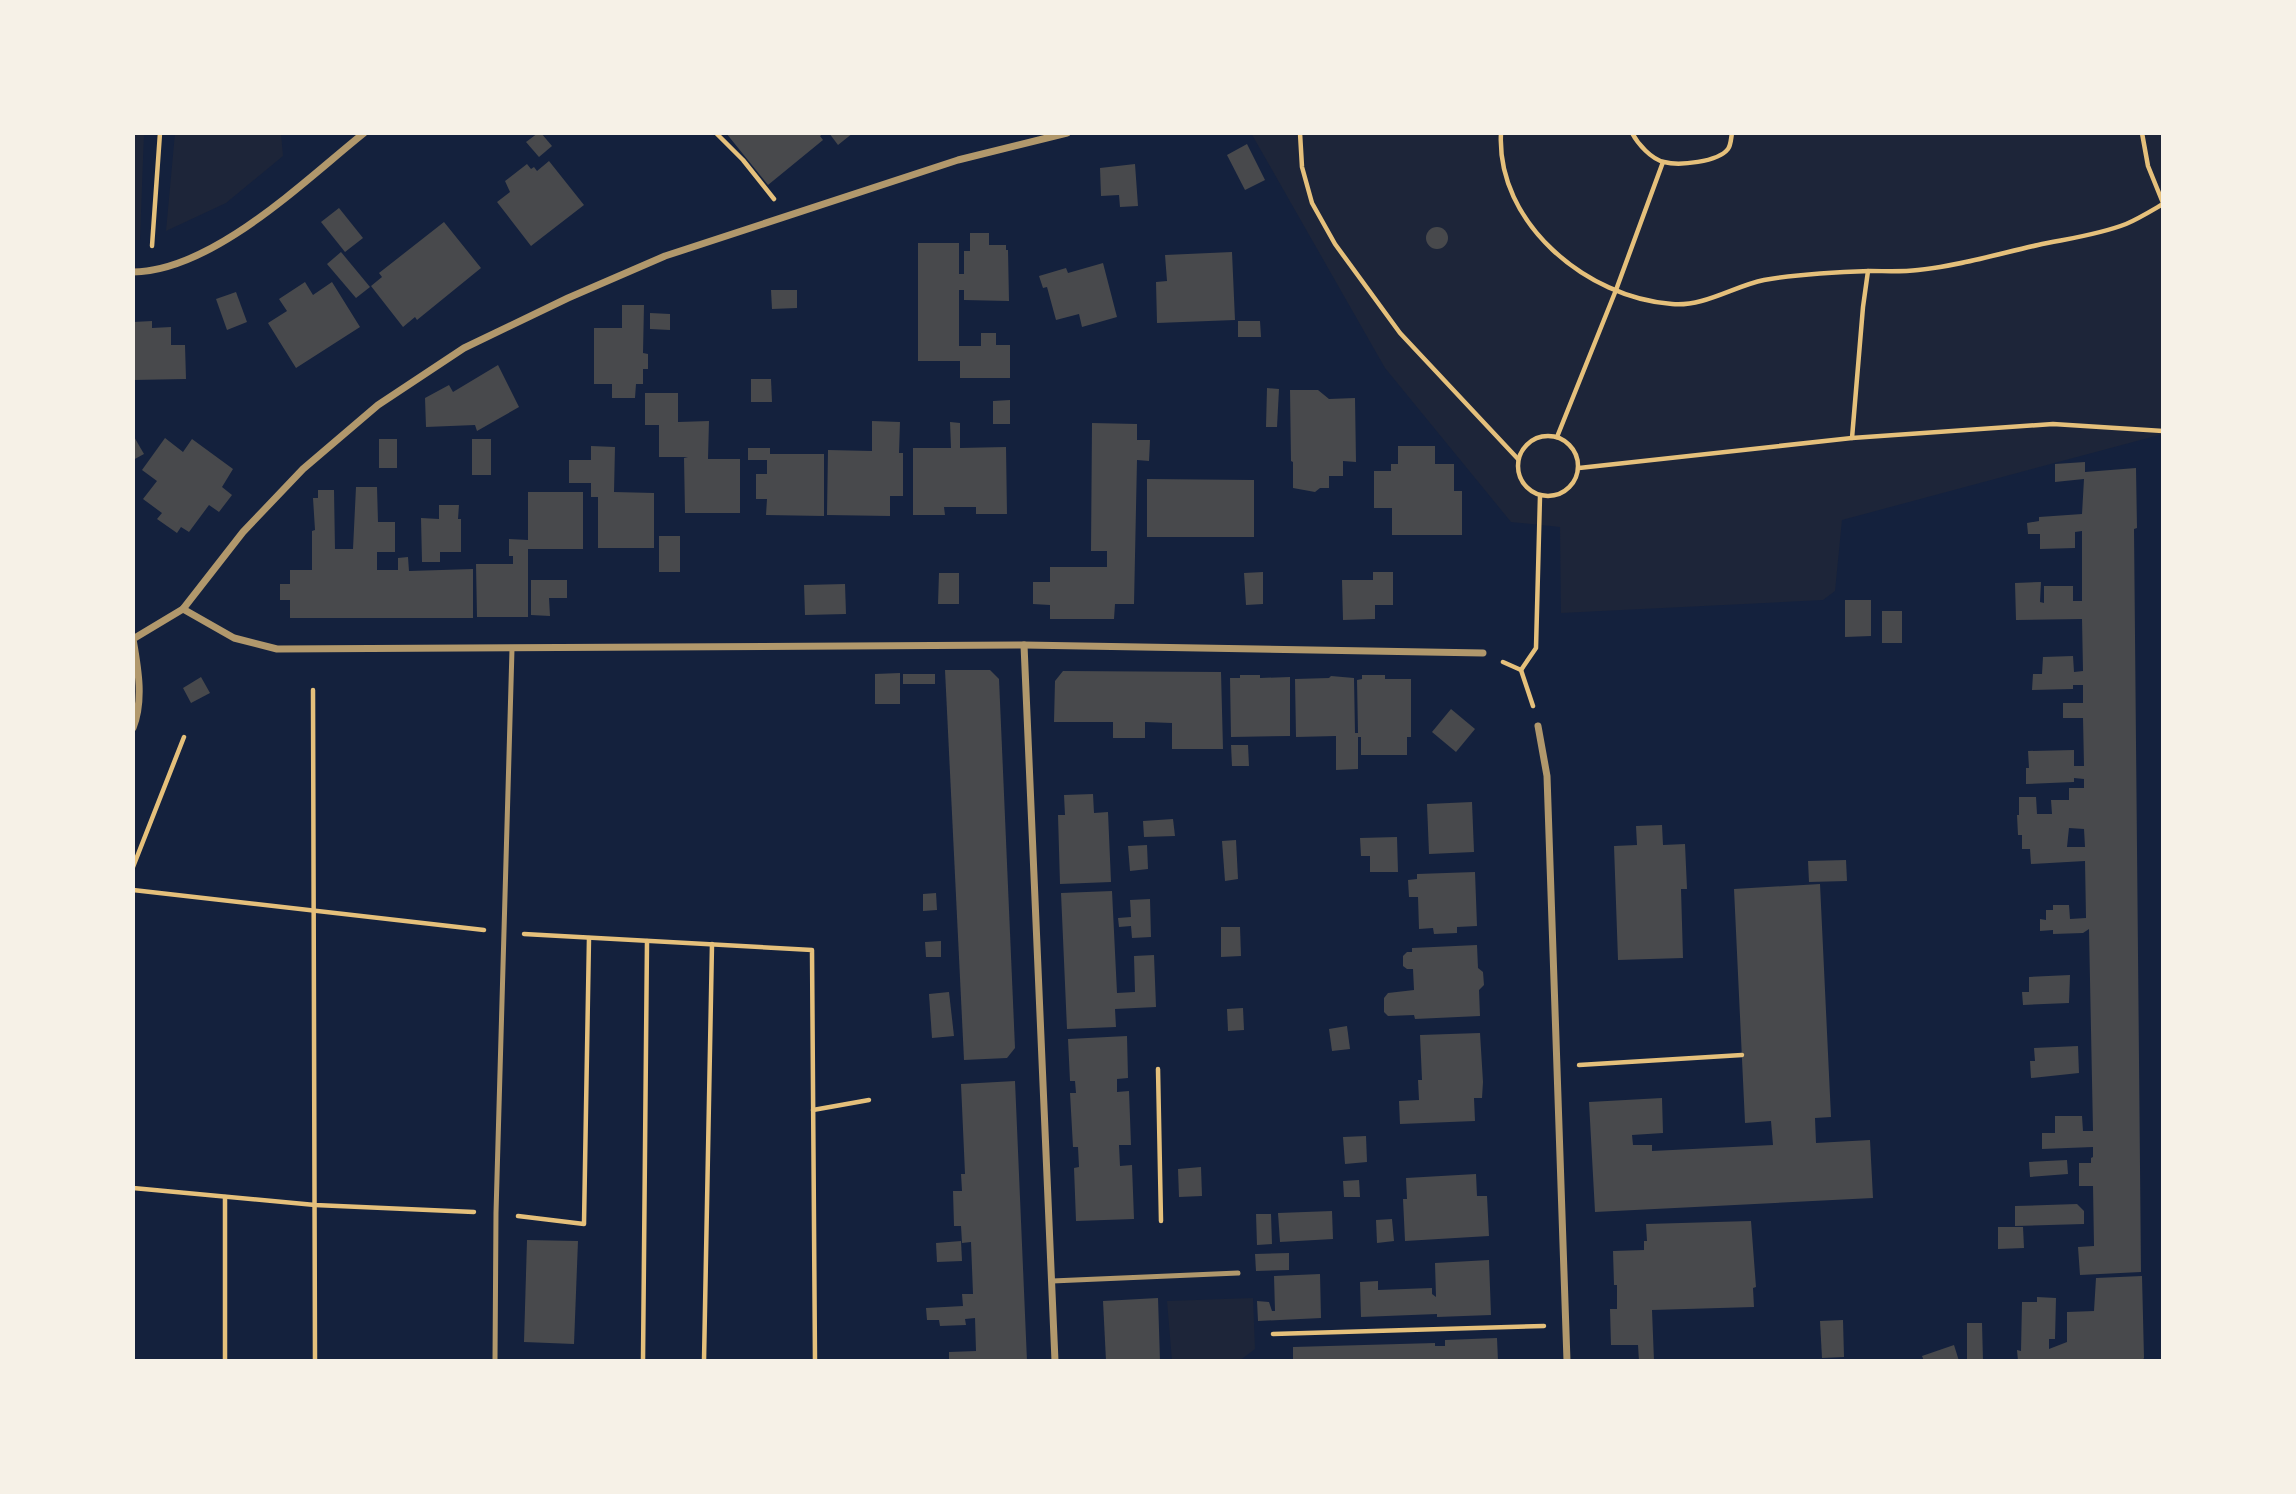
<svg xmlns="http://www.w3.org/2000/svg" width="2296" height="1494" font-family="Helvetica,sans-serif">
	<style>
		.green { fill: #1d2539 }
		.building { fill: #48494c; fill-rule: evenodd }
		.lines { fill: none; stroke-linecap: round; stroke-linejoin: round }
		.path { stroke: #e5c07b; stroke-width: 4.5 }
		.service { stroke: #b1986c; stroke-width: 5 }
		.minor { stroke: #b1986c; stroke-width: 7 }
	</style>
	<rect width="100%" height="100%" fill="#14213d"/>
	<!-- green -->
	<g class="green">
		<path d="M133,133H144L140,240H133Z"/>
		<path d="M175,133H281L283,156L226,203L166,231Z"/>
		<path d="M1251,133H2163V434L1842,520L1835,591L1823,600L1561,613L1560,527L1511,522L1385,368Z"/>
		<path d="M1253,1298L1255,1349L1239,1361H1172L1167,1301Z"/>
	</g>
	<!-- building -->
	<g class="building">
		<path d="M538,133H541L552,146L539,157L526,142Z"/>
		<path d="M726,133H824L820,136L823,140L768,185Z"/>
		<path d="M829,133H853L838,145Z"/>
		<path d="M1247,144L1265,180L1245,190L1227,155Z"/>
		<path d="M549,161L584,205L531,246L497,202L510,192L505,181L527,164L531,169L534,167L537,171Z"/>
		<path d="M1135,164L1138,206L1120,207L1119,195L1101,196L1100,168Z"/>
		<path d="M339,208L363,238L345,252L321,222Z"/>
		<path d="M444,222L481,268L417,320L415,317L403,327L371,286L382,277L379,273Z"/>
		<circle cx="1437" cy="238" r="11"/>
		<path d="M970,233H989V245H1006V250H1008L1009,301L964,300V290H959V346H981V333H996V345H1010V378H960V361H918V243H959V274H964V251H970Z"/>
		<path d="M341,252L370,287L356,298L327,264Z"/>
		<path d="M1232,252L1235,320L1157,323L1156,282L1167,281L1165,255Z"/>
		<path d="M1103,263L1117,317L1082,327L1079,314L1056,320L1047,287L1043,288L1039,276L1066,268L1068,273Z"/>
		<path d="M305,282L313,295L332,282L360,327L296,368L268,323L287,311L279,299Z"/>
		<path d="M771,290H797V308L772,309Z"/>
		<path d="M236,292L247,322L227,330L216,299Z"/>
		<path d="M622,305H644L643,353L648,354V369H643V384H636L635,398H612V384H594V328H622Z"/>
		<path d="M650,313L670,314V330L650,329Z"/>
		<path d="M152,321V328L171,327V345H185L186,379L133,380V322Z"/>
		<path d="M1238,321H1260L1261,337H1238Z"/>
		<path d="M498,365L519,407L477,431L475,425L426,427L425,398L449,385L453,392Z"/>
		<path d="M751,379H771L772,402H751Z"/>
		<path d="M1267,388L1279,389L1277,427H1266Z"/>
		<path d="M1290,390H1318L1329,399L1355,398L1356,462L1343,461V476H1329V488H1320L1315,492L1293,488V462L1291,461Z"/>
		<path d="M645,393H678V422L709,421L708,459H740V513H685L684,458L688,457H659V425H645Z"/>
		<path d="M1010,400V424H993V401Z"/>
		<path d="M872,421L900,422L899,453H903V496H890V516L827,515L828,450L872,451Z"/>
		<path d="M950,422L960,423V448L1006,447L1007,514H976V507H944L945,515H913V448H951Z"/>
		<path d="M1092,423L1137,424V440H1150L1149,461L1137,460L1134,604H1115L1114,619H1050V605L1033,604V582H1050V567H1107V551H1091Z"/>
		<path d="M133,435L144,454L133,460Z"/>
		<path d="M165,438L183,452L192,439L233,469L222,487L232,495L219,512L209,505L189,532L181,527L177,533L157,519L162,513L143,499L157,481L142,470Z"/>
		<rect x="379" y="439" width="18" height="29"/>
		<rect x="472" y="439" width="19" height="36"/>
		<path d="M591,446L615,447L614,492L654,493V548H598V497H591V483H569V460H591Z"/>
		<path d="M1398,446H1435V464H1454V491H1462V535H1392V508H1374V471H1391V464H1398Z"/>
		<path d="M748,448H770V454H824V516L766,515L767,499H756V474H767V460H748Z"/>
		<path d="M2085,462V472L2136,468L2137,528L2134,529L2141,1272L2080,1275L2078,1247L2094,1246L2093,1186H2079V1163H2091V1158L2093,1157V1147L2042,1149V1133H2055V1116H2082L2083,1131H2093L2089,929L2083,933L2053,934V930L2040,931V919L2046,920V910H2053V905H2069L2070,919L2086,918L2085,861L2031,864L2030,849H2022V835H2018L2017,815H2019V797H2036L2037,814H2052L2051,800H2069V788H2084V779L2074,778V782L2026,784V768H2029L2028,751L2074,750V766H2084L2083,718H2063V703H2083V685H2073V689L2032,690L2033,674H2042L2043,657L2073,656L2074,672L2083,671L2082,619L2016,620L2015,583L2041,582L2040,602L2044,603V586H2073V601H2082V531L2075,532V548L2040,549V534H2028L2027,523L2039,521V517L2082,514L2084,479L2055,482V464ZM2069,828L2084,829L2085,847H2067Z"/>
		<path d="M1147,479L1254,480V537H1147Z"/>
		<path d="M356,487H377L378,522H395V552H377V570H398V558L408,557L409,571L473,569V618H290V600H280V584H290V570H312V531L315,530L313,498H318V490H334L335,549H353Z"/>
		<path d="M528,492H583V549H528V617H477L476,564H513V556H509V539L528,540Z"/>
		<path d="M439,505H459L458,519H461V552H440V562H422L421,518L439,519Z"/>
		<rect x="659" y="536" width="21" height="36"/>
		<path d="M1263,572V604L1246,605L1244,573Z"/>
		<path d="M1373,572H1393V605H1375V619L1343,620L1342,580H1373Z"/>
		<path d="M939,573H959V604H938Z"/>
		<path d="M531,580H567V598H549L550,616L531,615Z"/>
		<path d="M845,584L846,614L805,615L804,585Z"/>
		<path d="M1845,600H1871V636L1845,637Z"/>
		<rect x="1882" y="611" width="20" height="32"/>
		<path d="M945,670H990L999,679L1015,1048L1007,1058L964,1060Z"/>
		<path d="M1063,671L1221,672L1223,749H1172V723L1145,722V738H1113V722H1054L1055,681Z"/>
		<path d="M900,673V704H875V674Z"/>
		<rect x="903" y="674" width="32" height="10"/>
		<path d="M1240,675H1260V678L1290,677V736L1231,737L1230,678H1240Z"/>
		<path d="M1362,675H1385V679H1411V737H1407V755H1361V737H1358V769L1336,770V736L1296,737L1295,679L1329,678L1331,676L1354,678L1355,733H1358L1357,680L1362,679Z"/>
		<path d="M201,677L210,693L191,703L183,688Z"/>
		<path d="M1451,709L1475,729L1456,752L1432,732Z"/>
		<path d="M1231,745H1248L1249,766H1232Z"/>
		<path d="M1093,794L1094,813L1108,812L1111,882L1060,884L1058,815H1065L1064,795Z"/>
		<path d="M1472,802L1474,852L1429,854L1427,804Z"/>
		<path d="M1173,819L1175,836L1144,837L1143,821Z"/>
		<path d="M1662,825L1663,845L1685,844L1687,889H1681L1683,958L1618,960L1614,846L1637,845L1636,826Z"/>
		<path d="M1397,837L1398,872H1370V856H1361L1360,838Z"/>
		<path d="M1236,840L1238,879L1225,881L1222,841Z"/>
		<path d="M1147,845L1148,869L1130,871L1128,846Z"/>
		<path d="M1846,860L1847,881L1809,882L1808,861Z"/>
		<path d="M1475,872L1477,926L1457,927V933L1434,934L1433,928L1419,929L1418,897H1409L1408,880L1417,879V874Z"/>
		<path d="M1820,884L1831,1117L1815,1118L1816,1143L1870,1140L1873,1198L1595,1212L1589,1102L1662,1098L1663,1133L1632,1135L1633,1145H1652V1151L1773,1145L1771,1121L1745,1123L1734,889Z"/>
		<path d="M1112,891L1117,993L1135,992L1134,956L1154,955L1156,1007L1115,1009L1116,1027L1067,1029L1061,893Z"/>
		<path d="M936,893L937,910L923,911V894Z"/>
		<path d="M1150,899L1151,937L1132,938L1131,926L1119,927L1118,918L1131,917L1130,900Z"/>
		<path d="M1221,927H1240L1241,956L1221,957Z"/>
		<path d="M941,941V957H926L925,942Z"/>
		<path d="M1477,945L1478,968L1483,972L1484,985L1479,990L1480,1016L1415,1019L1414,1015L1388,1016L1384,1012V998L1388,993L1414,990L1413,969H1407L1403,966V956L1407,952H1412V948Z"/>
		<path d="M2070,975L2069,1003L2023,1005L2022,992H2029V977Z"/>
		<path d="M949,992L954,1036L932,1038L929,994Z"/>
		<path d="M1243,1008L1244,1030L1228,1031L1227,1009Z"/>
		<path d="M1347,1026L1350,1049L1332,1051L1329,1029Z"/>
		<path d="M1480,1033L1483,1082L1482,1098H1474L1475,1121L1400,1124L1399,1101L1419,1100L1418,1080H1422L1420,1035Z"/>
		<path d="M1127,1036L1128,1078L1117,1079V1092L1129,1091L1131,1145H1119L1120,1166L1132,1165L1134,1219L1076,1221L1074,1168L1079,1167L1078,1147H1073L1070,1093H1076L1075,1081H1070L1068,1039Z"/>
		<path d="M2078,1046L2079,1073L2031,1078L2030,1061H2035L2034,1048Z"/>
		<path d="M1015,1081L1027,1361H949V1352L976,1351L975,1318L965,1319L966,1325L940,1326L939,1320H927L926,1308L963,1306L962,1294H973L971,1242L962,1243L961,1226H954L953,1191H962L961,1174H965L961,1084Z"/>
		<path d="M1366,1136L1367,1162L1345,1164L1343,1137Z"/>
		<path d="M2067,1160L2068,1174L2030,1177L2029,1162Z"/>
		<path d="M1201,1167L1202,1196L1179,1197L1178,1169Z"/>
		<path d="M1476,1174L1477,1196H1487L1489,1236L1405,1241L1403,1199H1407L1406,1178Z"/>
		<path d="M1359,1180L1360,1197H1344L1343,1181Z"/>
		<path d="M2077,1204L2084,1211V1224L2015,1226V1206Z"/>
		<path d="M1332,1211L1333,1239L1280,1242L1278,1213Z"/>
		<path d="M1256,1214H1271L1272,1244L1257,1245Z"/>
		<path d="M1392,1219L1394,1241L1377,1243L1376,1220Z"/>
		<path d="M1751,1221L1756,1287L1753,1288L1754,1307L1652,1310L1654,1361H1639L1638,1345H1611L1610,1309H1617V1285H1614L1613,1251L1644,1250V1241H1647L1646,1224Z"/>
		<path d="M1998,1227H2023L2024,1248L1998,1249Z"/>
		<path d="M527,1240L578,1241L574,1344L524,1342Z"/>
		<path d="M961,1241L962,1261L937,1262L936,1243Z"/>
		<path d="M1289,1253V1270L1256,1271L1255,1254Z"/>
		<path d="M1489,1260L1491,1315L1437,1317V1314L1361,1317L1360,1282L1378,1281V1290L1432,1288V1294L1436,1297L1435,1263Z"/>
		<path d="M1320,1274L1321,1318L1258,1321L1257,1301L1269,1302L1272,1311H1275L1274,1276Z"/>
		<path d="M2142,1276L2144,1358L2142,1361H2018L2017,1350L2021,1351L2022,1302H2037V1297L2056,1298L2055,1339H2049V1349L2067,1342V1312L2094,1311L2096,1278Z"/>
		<path d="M1158,1298L1160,1361H1106L1103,1301Z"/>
		<path d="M1843,1320L1844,1357L1822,1358L1820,1321Z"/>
		<path d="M1967,1323H1982L1983,1361H1967Z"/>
		<path d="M1497,1338L1498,1361H1293V1347L1435,1343V1346H1445V1340Z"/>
		<path d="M1954,1345L1959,1361H1924L1922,1356Z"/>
	</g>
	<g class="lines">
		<!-- path -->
		<g class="path">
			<path d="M716,133L743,160L774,199"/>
			<path d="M1300,133L1302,167L1312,203L1335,244L1400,333L1518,459"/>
			<path d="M1501,133C1496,223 1587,298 1672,304C1704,307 1734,286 1764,280C1799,274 1835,272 1870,271C1886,271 1902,272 1918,270C1958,266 1998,254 2038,245C2066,239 2098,235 2126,224C2138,219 2151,211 2163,204"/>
			<path d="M1632,133C1638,144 1651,159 1664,162C1679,166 1718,162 1728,149C1731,145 1731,138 1732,133"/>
			<path d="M2142,133L2148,166L2163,203"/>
			<path d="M152,246L160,133"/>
			<circle cx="1548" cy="466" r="30"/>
			<path d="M1557,437L1616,290L1663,162"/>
			<path d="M1852,438L1863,307L1868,271"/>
			<path d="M1579,468L1852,438L2053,424L2163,431"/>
			<path d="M1503,662L1521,670L1533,706"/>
			<path d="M1521,670L1536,648L1540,496"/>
			<path d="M313,690L315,1361"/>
			<path d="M133,867L184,737"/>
			<path d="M133,890L484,930"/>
			<path d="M524,934L812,950L815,1361"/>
			<path d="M1579,1065L1742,1055"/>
			<path d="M1158,1069L1161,1221"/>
			<path d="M813,1110L869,1100"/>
			<path d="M133,1188L315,1205L474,1212"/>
			<path d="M518,1216L584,1224L589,938"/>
			<path d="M1273,1334L1544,1326"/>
			<path d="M225,1361V1197"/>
			<path d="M643,1361L647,941"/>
			<path d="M704,1361L712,944"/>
		</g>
		<!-- service -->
		<g class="service">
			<path d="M1052,1281L1238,1273"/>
			<path d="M495,1361L496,1213L512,649"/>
		</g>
		<!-- minor -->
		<g class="minor">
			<path d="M133,272C213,271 304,181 364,133"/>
			<path d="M183,609L234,638L277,649L1024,645L1483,653"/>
			<path d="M1024,645L1055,1361"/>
			<path d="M1538,726L1547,776L1567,1361"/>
			<path d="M133,728C144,700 138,668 133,639L183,609L243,532L303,469L378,405L464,348L568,298L665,256L958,160L1067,133"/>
		</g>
	</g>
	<!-- border -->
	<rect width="2296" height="1494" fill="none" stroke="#f6f1e7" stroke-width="270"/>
</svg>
